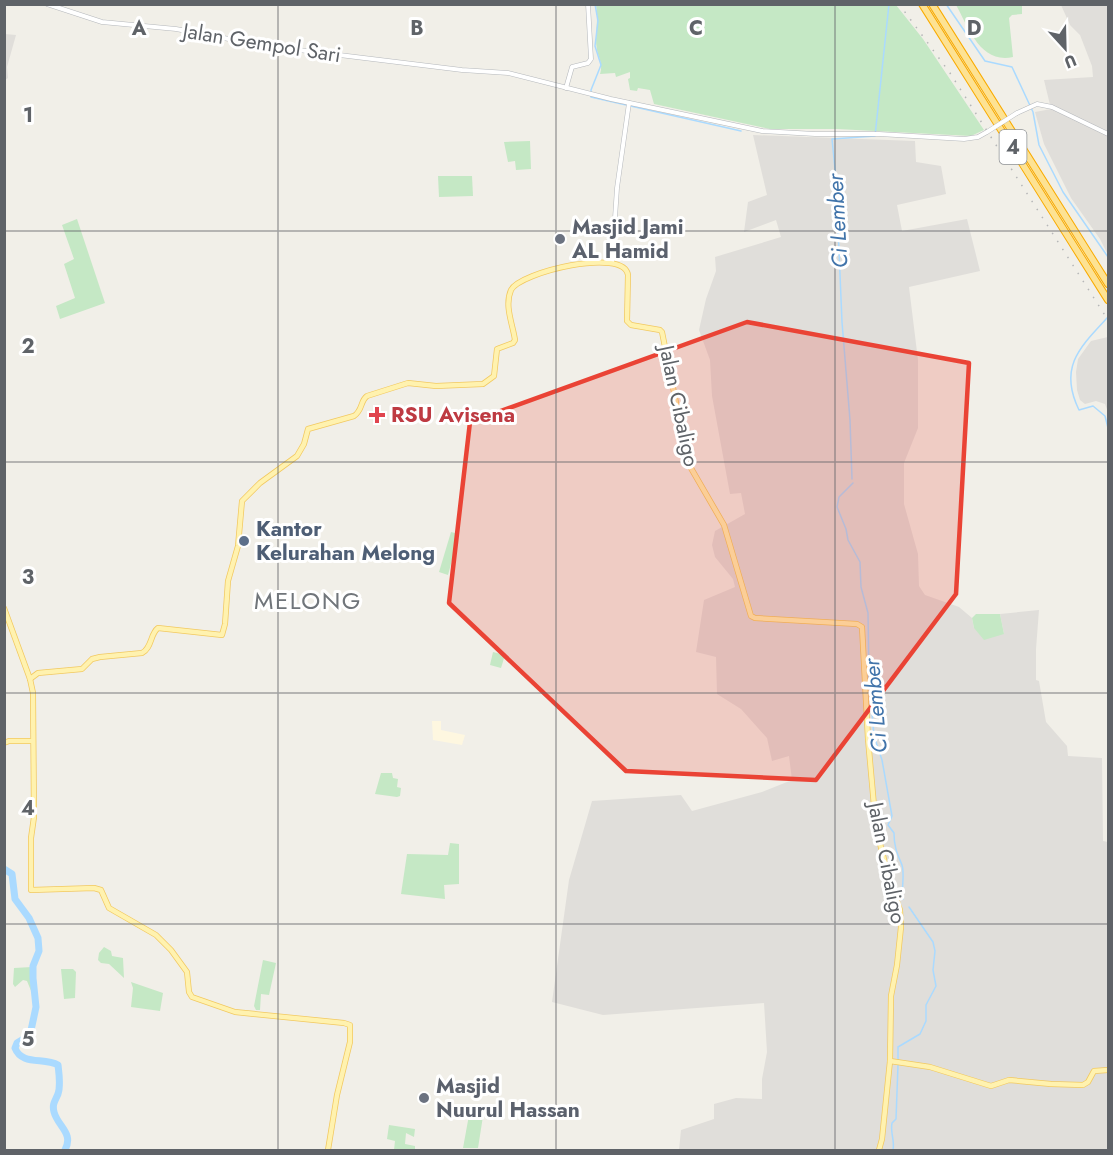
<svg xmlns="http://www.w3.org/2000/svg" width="1113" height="1155" font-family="Jost,sans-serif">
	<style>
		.commercial { fill: #fef7e0 }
		.industrial { fill: #e0deda }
		.green { fill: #c5e8c5 }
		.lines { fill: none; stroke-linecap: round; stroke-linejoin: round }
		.stream { stroke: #aadaff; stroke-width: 1.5 }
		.river { stroke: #aadaff; stroke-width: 7 }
		.minor-casing { stroke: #b5b8bc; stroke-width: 5 }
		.major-casing { stroke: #f2c960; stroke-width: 6 }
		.highway-casing { stroke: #f9ab00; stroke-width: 8 }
		.minor { stroke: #fff; stroke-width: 4 }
		.major { stroke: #fff2af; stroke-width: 4.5 }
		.highway { stroke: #fde293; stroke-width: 6 }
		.rail { stroke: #b6b7b8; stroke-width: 1.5; stroke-dasharray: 1.5 8; stroke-linecap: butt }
		.minor-bridge-casing { stroke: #b5b8bc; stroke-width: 5; stroke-linecap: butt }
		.minor-bridge { stroke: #fff; stroke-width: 4 }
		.marked { fill: #ea4335; fill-opacity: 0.2; stroke: #ea4335; stroke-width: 4.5; stroke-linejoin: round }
		.grid { fill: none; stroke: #5f6368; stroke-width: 1.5; stroke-opacity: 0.55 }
		.worship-dot { fill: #6b7280; stroke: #fff; stroke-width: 2 }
		.health-dot { fill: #e0444e; stroke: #fff; stroke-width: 2 }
		.service-dot { fill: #5c6f8a; stroke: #fff; stroke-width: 2 }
		.labels { text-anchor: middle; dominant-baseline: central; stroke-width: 6; stroke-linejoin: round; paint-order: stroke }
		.shield { fill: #fff; stroke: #8f9295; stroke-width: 1.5 }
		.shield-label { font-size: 20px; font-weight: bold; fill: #5f6368 }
		.street-label { font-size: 21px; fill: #5f6368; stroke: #fff }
		.worship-label { font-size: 21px; font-weight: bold; fill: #5b616d; stroke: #fff; text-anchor: start }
		.health-label { font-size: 21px; font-weight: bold; fill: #be3a42; stroke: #fff; text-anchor: start }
		.service-label { font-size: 21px; font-weight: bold; fill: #4e5e75; stroke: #fff; text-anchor: start }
		.water-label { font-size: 22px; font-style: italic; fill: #4174aa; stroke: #fff }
		.quarter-label { font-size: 24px; letter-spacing: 1.5px; fill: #70757a; stroke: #fff }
		.grid-label { font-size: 20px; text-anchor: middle; font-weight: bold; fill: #5f6368; stroke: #fff; stroke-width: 6; stroke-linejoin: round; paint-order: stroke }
	</style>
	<rect width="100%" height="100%" fill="#f1efe8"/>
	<!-- commercial -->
	<path class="commercial" d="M432,721H441V730L465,735L462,745L433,740Z"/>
	<!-- industrial -->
	<g class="industrial">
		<path d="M1061,5H1108V255L1100,239L1071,198L1044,144L1035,112L1051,109L1044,80L1093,77L1092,66L1080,35L1070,25Z"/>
		<path d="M5,34L16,35L7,67L8,78L5,80Z"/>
		<path d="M753,135L915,141L916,162L941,166L946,194L897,205L902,231L967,219L980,271L909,287L918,360V428L904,463V504L918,554L919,586L925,595L959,607L972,618L974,628L1004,634L1000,614L1039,610L1036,649V680L1039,681L1046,722L1067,746L1068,756L1102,758L1103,841L1108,842V1150H679L681,1130L714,1119V1104L736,1098L762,1099V1079L767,1052L764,1003L603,1015L552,1002L569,880L592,801L681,795L692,811L762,792L792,780L789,756L772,761L767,738L741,709L717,694L716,657L696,652L704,600L735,587L733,579L715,557L712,545L715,531L745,514L741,493L730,494L712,396L710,360L699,330L706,299L716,271L715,257L781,237L776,220L744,232L748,202L767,195Z"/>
		<path d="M1108,337V412L1105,404L1096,401L1085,404L1080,400L1077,390L1076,372L1078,359L1091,341Z"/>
	</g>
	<!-- green -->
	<g class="green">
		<path d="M596,5H896L923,39L984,130L971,136L837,129H770L654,104L650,90L638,88L637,91L630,90L628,79L630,78V72L616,77L615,73L600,74C603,64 599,59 597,50C594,35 599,20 596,5Z"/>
		<path d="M956,5H1022V14L1012,15L1009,18L1013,57C980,64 969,28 956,5Z"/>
		<path d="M530,141L531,169L516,170L515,161L508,162L504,142Z"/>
		<path d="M438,176H472L473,196L439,197Z"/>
		<path d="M77,219L105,303L60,319L56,306L75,298L64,264L74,259L62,225Z"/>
		<path d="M451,532L459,534L448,575L439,572Z"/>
		<path d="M976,614H1000L1004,634L984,640L974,628L972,618Z"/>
		<path d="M493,652L505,655L501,668L490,665Z"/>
		<path d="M381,773H392L393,778L398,779L397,787L401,788L400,796L397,797L375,794Z"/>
		<path d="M450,843L459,844V884L444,885L445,899L401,894L407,854L448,855Z"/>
		<path d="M104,947L111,951L112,956L123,958L124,978L109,964L101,963L98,960L99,953Z"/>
		<path d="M263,960L276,963L269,995L261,994L260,1010H256L254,1006Z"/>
		<path d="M32,967L35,991L34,998L27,981L23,980L15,987L13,984L14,968Z"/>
		<path d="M61,969H73L76,972L75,998L64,999Z"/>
		<path d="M131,982L163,993L160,1011L131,1007L133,988Z"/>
		<path d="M469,1115L483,1116L478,1148H463Z"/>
		<path d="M389,1125L415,1129L414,1137L406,1133L405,1144L415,1146V1150H394L395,1141L387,1139Z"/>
	</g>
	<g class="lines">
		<!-- stream -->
		<g class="stream">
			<path d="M595,4L598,21L595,46L601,65L591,90V97L741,131"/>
			<path d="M946,4L985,61L1012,67L1033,112L1039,145L1063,192L1108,257"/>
			<path d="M1108,317C1080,347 1058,367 1079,410L1093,406L1105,416L1108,428"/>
			<path d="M852,479L850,420L842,322L836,179L832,139L875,136L889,4"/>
			<path d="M853,483L839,497L837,507L846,529L848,540L860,562L861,587L868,613L869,676L874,736L882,760L892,816L888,825L894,833C894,847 897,853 902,865C905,875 901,889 903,899"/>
			<path d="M898,1060V1047L920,1034L926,1021V1005L936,986L933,970L935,951L933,942L909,907"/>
			<path d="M893,1150C895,1140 890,1133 892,1123L896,1119L898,1065"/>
		</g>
		<!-- river -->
		<path class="river" d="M4,869L12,874L15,899L29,918L38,938L39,951L33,966V978L36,1007L30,1035L17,1043L15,1048C22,1066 44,1057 58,1065C59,1074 61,1085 58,1094C55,1101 52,1104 54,1112C58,1127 74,1133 65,1150"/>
		<defs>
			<g id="minor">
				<path d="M47,4L102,22L176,29L266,46L462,70L508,73L611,99L762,131L815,134H879L964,139L978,137L987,132"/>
				<path d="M566,88L572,67L588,63L591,59L588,4"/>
				<path d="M1017,113L1037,104L1052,107L1108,134"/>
				<path d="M612,263L617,188L629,103"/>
			</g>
			<g id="major">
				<path d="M4,608L30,679L33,693L34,817L31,838V890L94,888L101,890L109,908L156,935L171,950L187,972L189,992L192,997L235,1012L344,1023L350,1025V1042L337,1095L328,1150"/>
				<path d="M30,679L38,673L82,669L92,659L100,657L142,653C152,648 150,634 158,628L222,635L225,624L228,581L238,546L242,501L260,483L297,456L304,444L308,429L354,416C363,410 360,401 367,396L408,383L436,386L483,384L494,376L497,349L513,343L515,340C513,325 504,306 511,290C520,272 624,247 628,275L627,321L631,325L660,330L662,332L688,463L724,525L751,616L755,618L857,624L862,627L868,739L876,828L889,879L900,910L901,927L897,965L891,996L890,1061L882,1139L879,1150"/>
				<path d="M4,743L9,741H32"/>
				<path d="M890,1061L930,1067L991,1086L1009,1080L1051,1084L1083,1085L1088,1082L1094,1071L1108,1070"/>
			</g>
			<g id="highway">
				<path d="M922,4L1108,300"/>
				<path d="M932,4L1108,284"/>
			</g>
		</defs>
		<!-- minor casing -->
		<use href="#minor" class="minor-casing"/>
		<!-- major casing -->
		<use href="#major" class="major-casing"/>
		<!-- highway casing -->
		<use href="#highway" class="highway-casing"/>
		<!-- minor -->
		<use href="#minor" class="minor"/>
		<!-- major -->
		<use href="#major" class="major"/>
		<!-- highway -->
		<use href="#highway" class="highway"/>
		<!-- rail -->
		<path class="rail" d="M899,4L950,73L1108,320"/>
		<defs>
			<path id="minor-bridge" d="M987,132L1017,113"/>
		</defs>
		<!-- minor-bridge casing -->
		<use href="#minor-bridge" class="minor-bridge-casing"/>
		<!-- minor-bridge -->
		<use href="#minor-bridge" class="minor-bridge"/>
	</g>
	<!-- marked area -->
	<path class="marked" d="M747,322L969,363L956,594L816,780L626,771L449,603L470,422Z"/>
	<!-- grid -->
	<path class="grid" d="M278,4V1150M556,4V1150M835,4V1150M4,231H1108M4,462H1108M4,693H1108M4,924H1108"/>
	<!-- markers -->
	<g class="worship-dot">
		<circle cx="560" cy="239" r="6"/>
		<circle cx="424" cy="1098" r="6"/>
	</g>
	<path class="health-dot" d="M374 406h6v6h6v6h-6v6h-6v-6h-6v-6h6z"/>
	<circle class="service-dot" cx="244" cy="541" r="6"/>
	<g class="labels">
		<!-- shield labels -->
		<rect class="shield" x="999.5" y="130" width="27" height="34" rx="4.5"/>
		<g class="shield-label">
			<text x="1013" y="147">4</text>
		</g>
		<!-- street labels -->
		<g class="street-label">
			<text transform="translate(262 43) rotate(9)">Jalan Gempol Sari</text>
			<text transform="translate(679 406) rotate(78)">Jalan Cibaligo</text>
			<text transform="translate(887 863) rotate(79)">Jalan Cibaligo</text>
		</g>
		<!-- worship labels -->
		<g class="worship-label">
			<text x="572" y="227">Masjid Jami<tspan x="572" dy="24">AL Hamid</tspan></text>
			<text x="436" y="1086">Masjid<tspan x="436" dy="24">Nuurul Hassan</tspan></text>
		</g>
		<!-- health labels -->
		<g class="health-label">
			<text x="391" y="415">RSU Avisena</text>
		</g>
		<!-- service labels -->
		<g class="service-label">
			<text x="256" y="529">Kantor<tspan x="256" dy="24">Kelurahan Melong</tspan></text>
		</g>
		<!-- water labels -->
		<g class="water-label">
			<text transform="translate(837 221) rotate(-93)">Ci Lember</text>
			<text transform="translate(875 706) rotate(-95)">Ci Lember</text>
		</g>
		<!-- quarter labels -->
		<g class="quarter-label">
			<text x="308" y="600">MELONG</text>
		</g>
	</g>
	<g class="grid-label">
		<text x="139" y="35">A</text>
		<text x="417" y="35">B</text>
		<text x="696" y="35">C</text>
		<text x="974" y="35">D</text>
		<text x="28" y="122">1</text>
		<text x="28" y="353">2</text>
		<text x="28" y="584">3</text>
		<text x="28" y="815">4</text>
		<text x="28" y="1046">5</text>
	</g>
	<!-- border -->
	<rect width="1113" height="1155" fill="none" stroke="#5f6368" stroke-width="12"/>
	<!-- north arrow -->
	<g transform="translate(1065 48) rotate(158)" stroke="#ffffff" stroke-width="4.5" paint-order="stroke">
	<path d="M0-4.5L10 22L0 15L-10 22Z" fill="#5f6368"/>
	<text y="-9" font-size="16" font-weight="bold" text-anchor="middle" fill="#5f6368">U</text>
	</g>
</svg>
